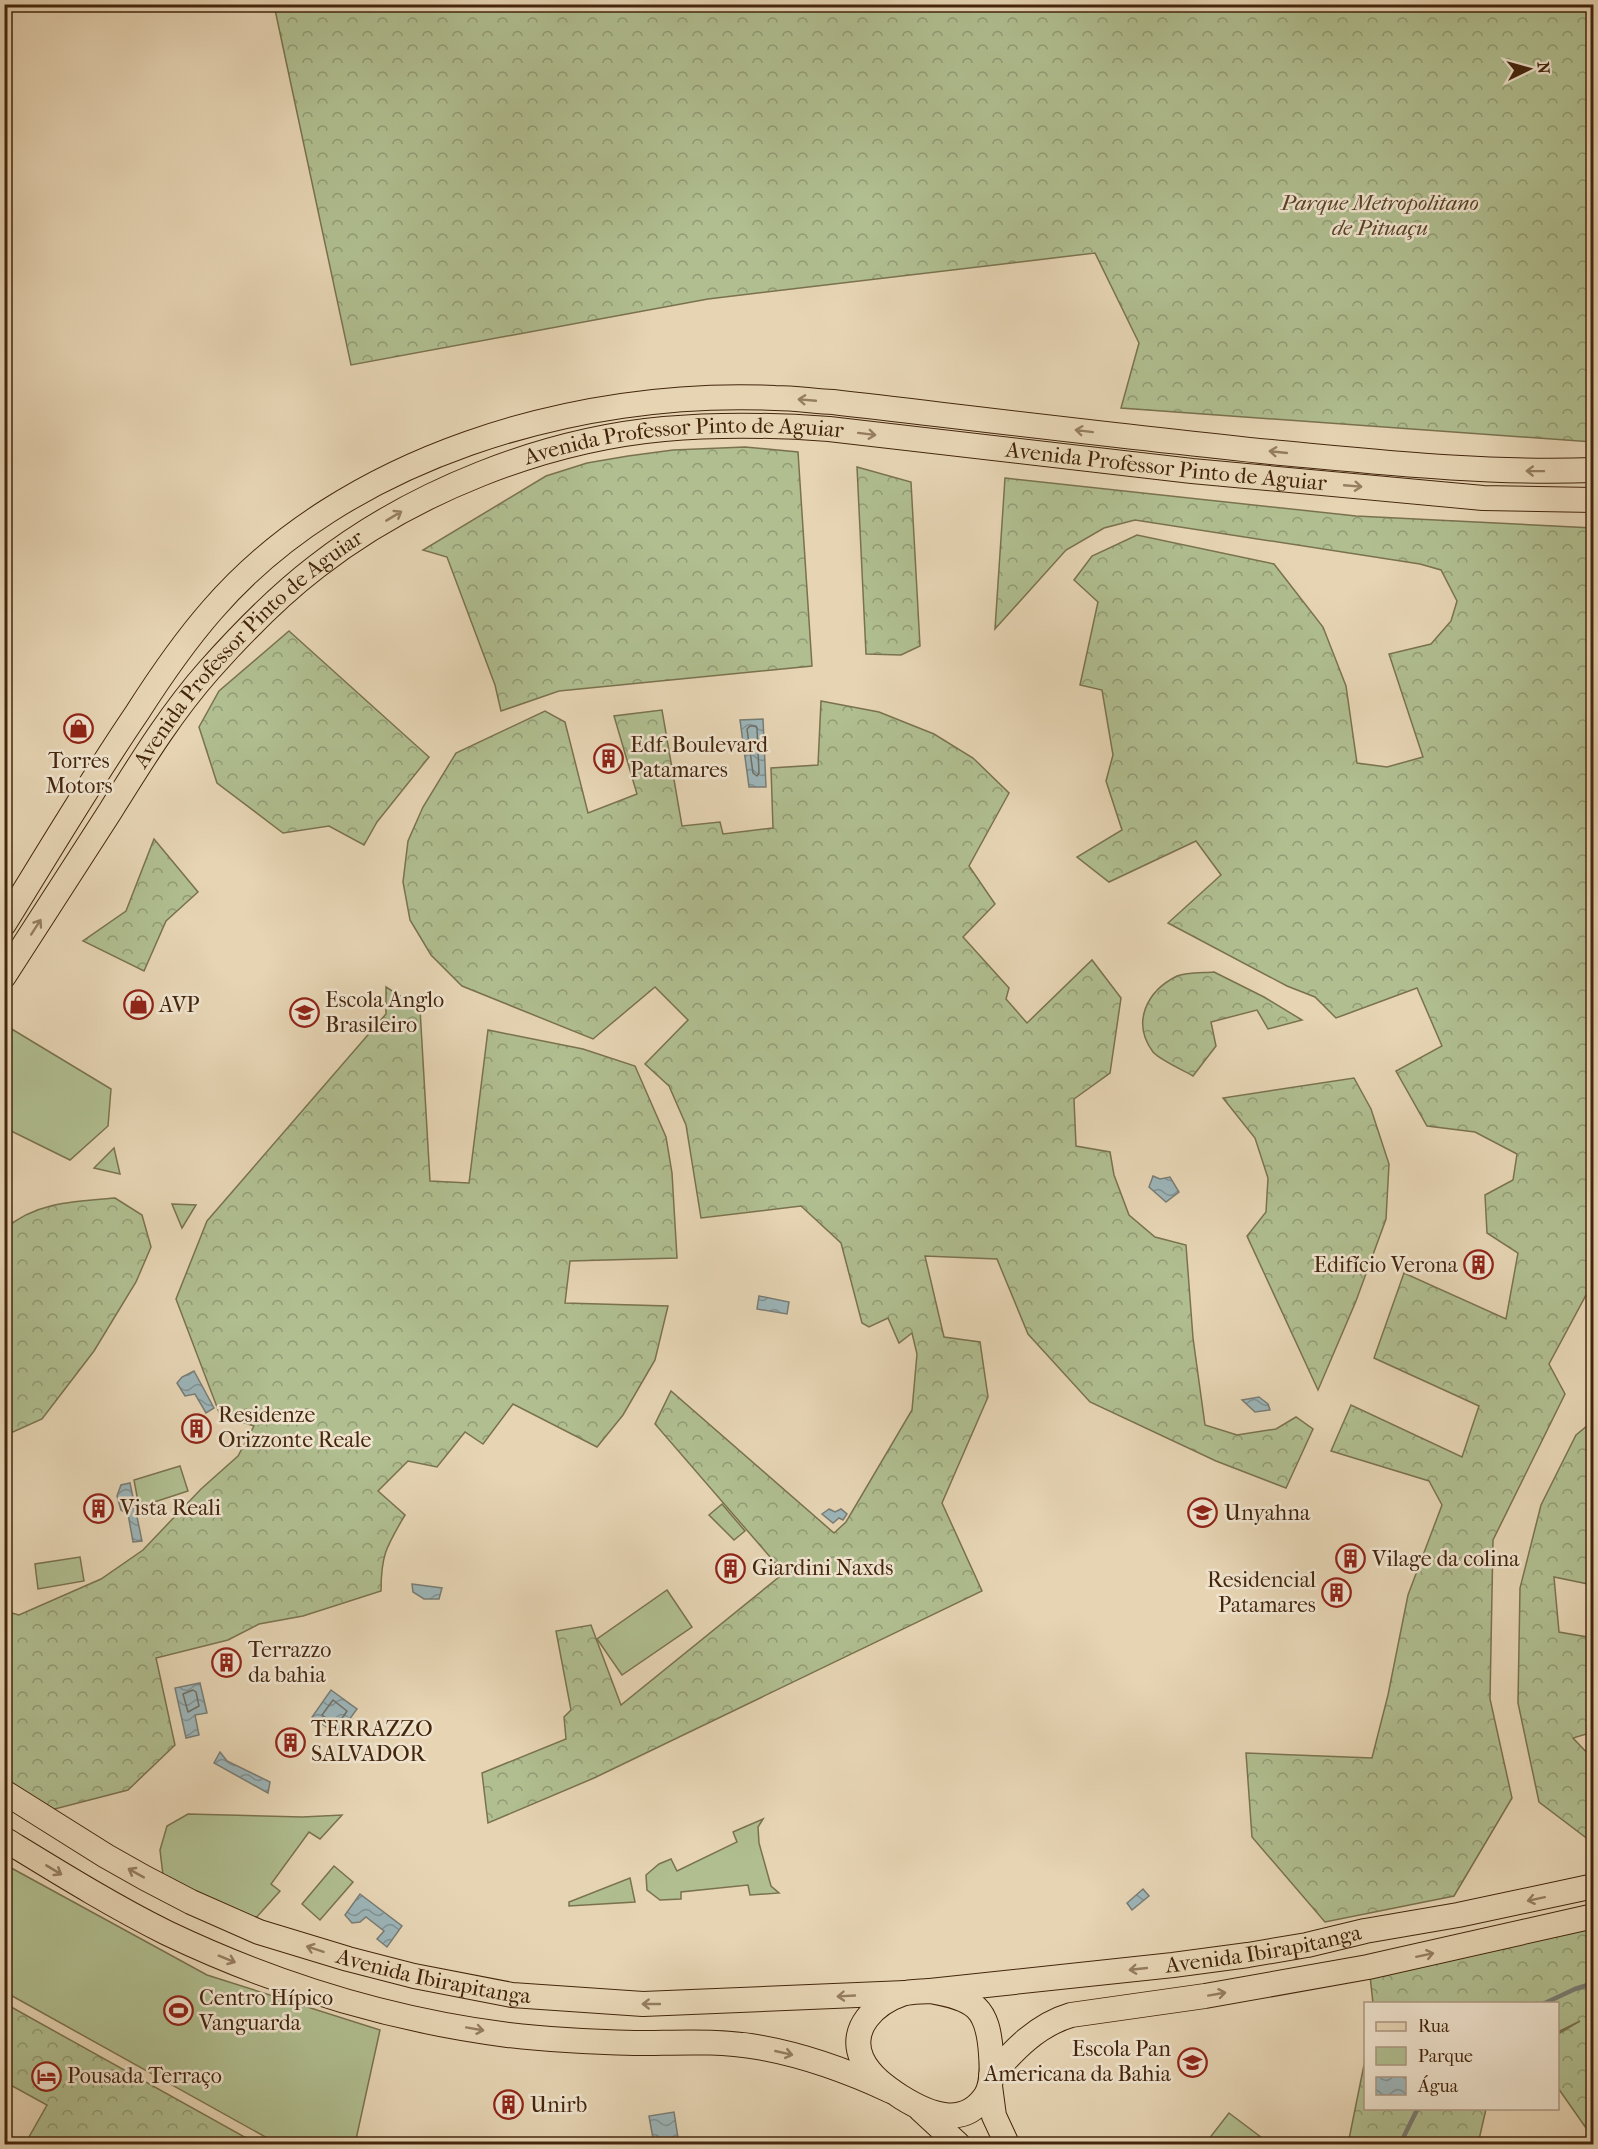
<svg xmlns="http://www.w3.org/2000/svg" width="1598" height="2149" font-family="'IM FELL French Canon',serif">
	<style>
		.green { fill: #b0be90; stroke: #7a724e; stroke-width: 1.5 }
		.forest { fill: url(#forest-crowns); stroke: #7a724e; stroke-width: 1.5 }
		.water { fill: url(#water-waves); stroke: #797c74; stroke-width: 1.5 }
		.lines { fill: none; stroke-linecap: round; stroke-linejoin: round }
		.shore { stroke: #706e63; stroke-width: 1.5 }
		.stream { stroke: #797c74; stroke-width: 4.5 }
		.major-casing { stroke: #44260d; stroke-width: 26 }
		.major { stroke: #e6d4b3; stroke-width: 24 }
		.oneway { stroke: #957d60 }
		.labels { text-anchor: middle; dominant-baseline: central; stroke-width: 5; stroke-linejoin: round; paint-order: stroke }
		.park-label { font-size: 22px; font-style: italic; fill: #5a4427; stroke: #efe3ce }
		.street-label { font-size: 22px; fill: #44260d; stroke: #efe3ce }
		.poi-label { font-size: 22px; fill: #44260d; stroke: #efe3ce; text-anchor: start }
	</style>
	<defs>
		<pattern id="forest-crowns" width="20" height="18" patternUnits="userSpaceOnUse" patternTransform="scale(1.5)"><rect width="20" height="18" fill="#b0be90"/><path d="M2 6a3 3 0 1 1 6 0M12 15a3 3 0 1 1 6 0" fill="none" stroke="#919a74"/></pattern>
		<pattern id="water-waves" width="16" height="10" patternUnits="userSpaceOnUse" patternTransform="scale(1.5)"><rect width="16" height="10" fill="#9cb5b9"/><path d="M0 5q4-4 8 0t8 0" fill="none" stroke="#819395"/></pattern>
	</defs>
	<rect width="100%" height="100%" fill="#e6d4b3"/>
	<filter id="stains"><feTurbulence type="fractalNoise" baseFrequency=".00333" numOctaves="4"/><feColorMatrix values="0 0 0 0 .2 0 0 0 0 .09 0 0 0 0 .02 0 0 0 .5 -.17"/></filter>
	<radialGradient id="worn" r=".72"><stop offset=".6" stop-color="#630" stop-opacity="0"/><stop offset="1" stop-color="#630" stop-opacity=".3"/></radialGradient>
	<!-- green -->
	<g class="green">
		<path d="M5,1025L111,1089L108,1126L70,1160L5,1128Z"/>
		<path d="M114,1148L120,1174L94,1168Z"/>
		<path d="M172,1204L196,1205L182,1228Z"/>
		<path d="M180,1466L188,1491L139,1507L134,1480Z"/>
		<path d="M722,1504L745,1531L734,1540L709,1515Z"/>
		<path d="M80,1557L84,1581L38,1589L35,1564Z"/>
		<path d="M667,1590L692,1627L622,1675L597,1639Z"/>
		<path d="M188,1814L302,1817L342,1815L320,1839L309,1832L271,1884L280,1891L255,1919L248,1922L163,1875L160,1850L167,1826Z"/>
		<path d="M763,1819L758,1827L759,1843L771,1886L779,1893L750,1895L748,1885L681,1892V1899L660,1900L647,1890L646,1875L659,1864L671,1859L677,1871L737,1842L733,1832Z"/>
		<path d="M4,1864L207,1975L380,2030L355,2144H278L5,1992Z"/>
		<path d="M334,1866L353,1882L320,1920L302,1904Z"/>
		<path d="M630,1878L635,1902L569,1906V1902Z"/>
		<path d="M1229,2113L1270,2144H1205Z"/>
	</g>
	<!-- forest -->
	<g class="forest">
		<path d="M274,5H1593V442L1121,408L1139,343L1095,253L708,299L351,365Z"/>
		<path d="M745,447L798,452L812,666L559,691L501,711L495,685L447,557L423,550L546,476L587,463L628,456L673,450Z"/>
		<path d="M857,467L911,482L920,646L901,655L866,654Z"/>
		<path d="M1005,478L1356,516L1593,528V1282L1549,1364L1565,1394L1493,1540L1490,1699L1512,1798L1454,1896L1325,1922L1252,1837L1246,1753L1372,1758L1388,1695L1408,1595L1442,1505L1429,1481L1331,1451L1351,1405L1462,1457L1479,1406L1374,1358L1404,1273L1506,1319L1518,1253L1487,1233L1485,1195L1513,1180L1517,1154L1475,1132L1427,1126L1396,1071L1442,1046L1417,988L1336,1018L1315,997L1287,986L1168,923L1221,875L1196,841L1109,882L1077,857L1122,830L1106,781L1113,755L1102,690L1080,685L1098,602L1074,580L1092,556L1137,535L1274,564L1323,627L1346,686L1357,763L1387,767L1423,757L1389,654L1431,644L1451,621L1457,601L1441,570L1420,564L1135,520L1104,528L1066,550L995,629Z"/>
		<path d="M289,631L429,757L377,822L364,845L329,826L283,833L217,783L199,727L219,691Z"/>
		<path d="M821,701L879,712L934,734L973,758L1009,793L969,866L995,904L963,937L1009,988L1006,999L1027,1023L1092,960L1121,998L1110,1073L1074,1099L1076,1146L1110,1152L1114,1175L1129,1215L1155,1237L1186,1245L1193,1338L1205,1425L1237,1435L1276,1429L1296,1417L1313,1429L1286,1488L1216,1461L1090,1402L1028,1334L997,1259L925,1256L944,1337L980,1342L988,1397L942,1503L982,1591L594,1778L488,1823L482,1773L566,1739L564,1717L571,1710L556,1631L591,1625L621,1705L784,1573L655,1424L671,1391L834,1533L846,1522L912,1410L917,1354L912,1333L899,1343L888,1318L869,1327L862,1323L841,1243L801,1206L701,1218L686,1125L669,1086L645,1064L688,1020L655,987L593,1039L462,986L431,955L410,920L403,882L408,841L423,807L456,753L545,711L565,722L588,813L637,794L614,716L662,710L682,826L720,822L723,834L773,828L771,768L818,765Z"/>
		<path d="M154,839L198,892L166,921L144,971L83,941L126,911Z"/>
		<path d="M1214,972L1264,997L1302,1020L1268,1029L1257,1010L1211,1022L1216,1046L1193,1076C1183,1070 1160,1060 1153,1052C1131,1022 1147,991 1177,976C1187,972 1203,973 1214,972Z"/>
		<path d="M386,987L420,1009L430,1181L469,1183L488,1030L583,1049L635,1066L666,1137L672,1173L677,1258L570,1261L565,1303L668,1306L655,1360L623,1415L597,1447L513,1404L483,1444L465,1432L437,1467L408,1461L378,1491L405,1515C387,1546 381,1554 381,1591L303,1616L259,1624L228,1640L156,1658L175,1745L128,1790L51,1810L5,1780L4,1611L19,1615L101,1579L143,1550L201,1489L238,1456L254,1426L220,1415L176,1299L207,1221L386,1014Z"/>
		<path d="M1354,1078L1371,1109L1389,1164L1386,1219L1356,1301L1318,1390L1247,1236L1266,1212L1268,1178L1255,1138L1223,1098Z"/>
		<path d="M115,1198L142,1215L151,1247L136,1282L94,1351L42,1419L13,1432L4,1428L5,1229C35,1202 76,1201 115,1198Z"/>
		<path d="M1593,1421V1585L1554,1577L1559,1632L1593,1638V1732L1573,1738L1593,1759V1843L1539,1802L1518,1703L1520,1588L1541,1505L1576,1435Z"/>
		<path d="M1593,1921V2138L1558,2088V2034L1580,2021L1558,2032V2004L1373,2003L1370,1976Z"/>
		<path d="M4,2003L257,2144H25L47,2105L5,2082Z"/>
		<path d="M1365,2060L1366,2108L1486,2109L1478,2144H1348Z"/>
	</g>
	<!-- water -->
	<g class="water">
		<path d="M763,719L766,787H749L740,720Z"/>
		<path d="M1153,1176L1160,1179L1170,1177L1179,1192L1166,1202L1149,1187Z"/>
		<path d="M759,1296L789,1302L787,1314L757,1309Z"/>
		<path d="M194,1371L214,1408L206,1413L195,1394L185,1396L177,1383L182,1377Z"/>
		<path d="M1259,1397L1268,1404L1270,1410L1255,1412L1242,1400Z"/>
		<path d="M130,1483L142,1541L133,1542L128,1514L121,1510L117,1496L121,1485Z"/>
		<path d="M829,1509L835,1512L841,1509L847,1514L843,1520L839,1518L833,1523L822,1514Z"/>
		<path d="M412,1584L442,1588L439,1599H424L413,1592Z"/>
		<path d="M200,1683L207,1713L195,1715L199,1735L186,1738L175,1688Z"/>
		<path d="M331,1690L357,1709L338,1735L312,1717Z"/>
		<path d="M220,1752L227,1761L270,1782L268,1793L214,1763Z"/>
		<path d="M1143,1889L1149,1896L1132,1910L1127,1903Z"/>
		<path d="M360,1894L402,1926L387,1947L377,1939L384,1931L366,1917L360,1922L352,1923L345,1915Z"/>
		<path d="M674,2112L679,2144H654L649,2116Z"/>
	</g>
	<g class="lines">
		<!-- shore -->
		<g class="shore">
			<path d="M750,726H756L757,728L759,773L757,776L753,773L747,729Z"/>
			<path d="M193,1690L196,1692L199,1706L188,1712L183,1694Z"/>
			<path d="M333,1700L347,1711L337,1726L322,1715Z"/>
		</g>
		<!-- stream -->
		<g class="stream">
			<path d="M1543,2004L1575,1989L1594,1983"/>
			<path d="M1400,2144L1418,2108"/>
		</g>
		<defs>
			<g id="major">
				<path d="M4,924C48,853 90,782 137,713C160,677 184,642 212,610C344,457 577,389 775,398C794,398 814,401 833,402C979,419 1125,437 1271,452C1379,462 1485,474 1594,470"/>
				<path id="s1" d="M4,976C40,921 75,865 111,810C141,762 171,713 209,670C241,634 277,597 316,567C412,492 543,440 664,429C719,424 774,425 829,429L1192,471L1483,498L1594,500"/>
				<path id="s2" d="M4,1792L106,1856L145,1878L191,1902L259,1932L348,1959L414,1976L512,1995L643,2004L905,1993"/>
				<path d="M4,1839C58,1872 111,1905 167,1933C274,1984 391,2020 508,2035C550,2040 593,2042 635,2043C676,2043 716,2040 757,2047C804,2055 848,2071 891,2091"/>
				<path id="s3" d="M930,1991L1173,1965L1248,1955L1307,1945L1365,1931L1458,1915L1594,1886"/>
				<path d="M930,1991C975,1999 988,2007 991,2054C992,2067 993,2083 986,2095C964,2129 928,2114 901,2097C886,2087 870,2076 862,2059C848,2028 876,2003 902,1994C911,1991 921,1992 930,1991Z"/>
				<path d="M991,2076C1014,2050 1037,2025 1071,2015L1205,1996L1368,1967L1594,1916"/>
				<path d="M990,2086L994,2116L1007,2144"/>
				<path d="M921,2110L958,2144"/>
			</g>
		</defs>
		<!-- major casing -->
		<use href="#major" class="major-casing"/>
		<!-- major -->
		<use href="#major" class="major"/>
	</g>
	<!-- one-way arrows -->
	<defs><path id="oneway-shaft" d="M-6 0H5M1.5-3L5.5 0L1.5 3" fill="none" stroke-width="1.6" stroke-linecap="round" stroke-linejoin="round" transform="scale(1.5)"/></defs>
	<g class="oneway">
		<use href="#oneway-shaft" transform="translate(807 400) rotate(-175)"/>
		<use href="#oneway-shaft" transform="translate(1084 431) rotate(-173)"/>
		<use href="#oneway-shaft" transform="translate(867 434) rotate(7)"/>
		<use href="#oneway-shaft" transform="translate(1278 452) rotate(-174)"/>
		<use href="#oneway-shaft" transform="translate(1535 471) rotate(-179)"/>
		<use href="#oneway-shaft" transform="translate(1353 486) rotate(5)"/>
		<use href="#oneway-shaft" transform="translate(394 516) rotate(-31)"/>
		<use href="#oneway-shaft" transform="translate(36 927) rotate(-57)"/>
		<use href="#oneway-shaft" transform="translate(54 1870) rotate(31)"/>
		<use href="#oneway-shaft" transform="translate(136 1873) rotate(-151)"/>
		<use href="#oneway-shaft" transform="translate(1536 1899) rotate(168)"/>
		<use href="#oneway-shaft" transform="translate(315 1949) rotate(-162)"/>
		<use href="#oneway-shaft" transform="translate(1425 1955) rotate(-12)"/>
		<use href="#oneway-shaft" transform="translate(227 1959) rotate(22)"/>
		<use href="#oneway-shaft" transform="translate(1138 1969) rotate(174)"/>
		<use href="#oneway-shaft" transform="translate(1217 1994) rotate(-10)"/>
		<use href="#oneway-shaft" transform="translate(846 1996) rotate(177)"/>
		<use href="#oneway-shaft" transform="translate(651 2004) rotate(180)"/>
		<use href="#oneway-shaft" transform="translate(475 2029) rotate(10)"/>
		<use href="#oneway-shaft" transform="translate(784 2053) rotate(13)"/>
	</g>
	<!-- icons -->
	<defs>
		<symbol id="shop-ring" viewBox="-11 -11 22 22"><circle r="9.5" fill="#efe3ce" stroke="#8f2418" stroke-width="1.5"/><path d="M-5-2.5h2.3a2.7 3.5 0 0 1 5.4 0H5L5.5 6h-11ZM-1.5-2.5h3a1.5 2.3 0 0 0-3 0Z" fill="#8f2418"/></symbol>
		<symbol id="building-ring" viewBox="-11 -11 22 22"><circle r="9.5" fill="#efe3ce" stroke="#8f2418" stroke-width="1.5"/><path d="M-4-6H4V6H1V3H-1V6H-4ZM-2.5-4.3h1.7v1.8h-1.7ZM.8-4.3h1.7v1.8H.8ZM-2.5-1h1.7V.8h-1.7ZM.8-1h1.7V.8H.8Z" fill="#8f2418"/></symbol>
		<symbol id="school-ring" viewBox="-11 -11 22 22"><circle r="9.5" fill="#efe3ce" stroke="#8f2418" stroke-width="1.5"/><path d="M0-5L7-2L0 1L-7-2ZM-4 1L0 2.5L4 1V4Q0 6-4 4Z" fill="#8f2418"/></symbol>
		<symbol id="university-ring" viewBox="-11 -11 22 22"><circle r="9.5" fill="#efe3ce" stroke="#8f2418" stroke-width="1.5"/><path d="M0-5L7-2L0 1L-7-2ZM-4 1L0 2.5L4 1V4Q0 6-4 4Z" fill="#8f2418"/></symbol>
		<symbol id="stadium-ring" viewBox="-11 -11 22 22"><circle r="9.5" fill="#efe3ce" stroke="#8f2418" stroke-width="1.5"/><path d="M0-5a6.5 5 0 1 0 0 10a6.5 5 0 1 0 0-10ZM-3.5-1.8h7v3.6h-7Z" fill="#8f2418"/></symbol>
		<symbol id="hotel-ring" viewBox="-11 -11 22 22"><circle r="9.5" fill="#efe3ce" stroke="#8f2418" stroke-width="1.5"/><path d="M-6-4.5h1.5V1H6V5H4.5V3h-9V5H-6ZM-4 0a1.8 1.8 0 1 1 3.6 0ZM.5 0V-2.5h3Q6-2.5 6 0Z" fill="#8f2418"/></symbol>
	</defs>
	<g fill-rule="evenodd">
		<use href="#shop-ring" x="62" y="712" width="33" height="33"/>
		<use href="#building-ring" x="592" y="742" width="33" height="33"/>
		<use href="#shop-ring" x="122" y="988" width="33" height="33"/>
		<use href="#school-ring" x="288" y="996" width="33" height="33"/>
		<use href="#building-ring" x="1462" y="1248" width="33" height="33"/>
		<use href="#building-ring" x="180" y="1412" width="33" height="33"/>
		<use href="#building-ring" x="82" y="1492" width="33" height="33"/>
		<use href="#university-ring" x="1186" y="1496" width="33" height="33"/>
		<use href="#building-ring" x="1334" y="1542" width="33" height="33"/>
		<use href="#building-ring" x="714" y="1552" width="33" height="33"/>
		<use href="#building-ring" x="1320" y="1576" width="33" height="33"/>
		<use href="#building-ring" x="210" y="1646" width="33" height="33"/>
		<use href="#building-ring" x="274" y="1726" width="33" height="33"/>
		<use href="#stadium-ring" x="162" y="1994" width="33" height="33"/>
		<use href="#school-ring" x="1176" y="2046" width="33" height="33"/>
		<use href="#hotel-ring" x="30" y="2060" width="33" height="33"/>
		<use href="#building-ring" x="492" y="2088" width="33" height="33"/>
	</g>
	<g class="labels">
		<!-- park labels -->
		<g class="park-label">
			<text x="1380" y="203">Parque Metropolitano<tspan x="1380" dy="25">de Pituaçu</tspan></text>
		</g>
		<!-- street labels -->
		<g class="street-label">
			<text stroke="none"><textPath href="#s1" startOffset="915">Avenida Professor Pinto de Aguiar</textPath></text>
			<text stroke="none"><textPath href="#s1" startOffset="1401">Avenida Professor Pinto de Aguiar</textPath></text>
			<text stroke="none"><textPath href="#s1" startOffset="411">Avenida Professor Pinto de Aguiar</textPath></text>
			<text stroke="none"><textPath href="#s3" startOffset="336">Avenida Ibirapitanga</textPath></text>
			<text stroke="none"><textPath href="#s2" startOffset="472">Avenida Ibirapitanga</textPath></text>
		</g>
		<!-- poi labels -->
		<g class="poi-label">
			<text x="630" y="745">Edf. Boulevard<tspan x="630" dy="25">Patamares</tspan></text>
			<text x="79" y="761" text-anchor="middle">Torres<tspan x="79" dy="25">Motors</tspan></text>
			<text x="325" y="1000">Escola Anglo<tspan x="325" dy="25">Brasileiro</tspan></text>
			<text x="159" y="1005">AVP</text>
			<text x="1458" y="1265" text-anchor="end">Edifício Verona</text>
			<text x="218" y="1415">Residenze<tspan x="218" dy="25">Orizzonte Reale</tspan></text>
			<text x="120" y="1508">Vista Reali</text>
			<text x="1224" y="1513">Unyahna</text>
			<text x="1372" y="1559">Vilage da colina</text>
			<text x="752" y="1568">Giardini Naxds</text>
			<text x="1316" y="1580" text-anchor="end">Residencial<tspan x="1316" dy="25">Patamares</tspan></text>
			<text x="248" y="1650">Terrazzo<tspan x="248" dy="25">da bahia</tspan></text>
			<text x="311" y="1729">TERRAZZO<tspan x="311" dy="25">SALVADOR</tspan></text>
			<text x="199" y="1998">Centro Hípico<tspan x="199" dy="25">Vanguarda</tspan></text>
			<text x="1171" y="2049" text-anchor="end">Escola Pan<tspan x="1171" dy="25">Americana da Bahia</tspan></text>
			<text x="67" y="2076">Pousada Terraço</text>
			<text x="530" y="2105">Unirb</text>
		</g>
	</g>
	<!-- margin -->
	<rect width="1598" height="2149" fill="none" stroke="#e6d4b3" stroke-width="24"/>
	<rect x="6" y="6" width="1586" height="2137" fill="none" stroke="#44260d" stroke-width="3"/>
	<rect x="12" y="12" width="1574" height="2125" fill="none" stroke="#44260d" stroke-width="1.5"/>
	<!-- legend -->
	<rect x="1364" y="2002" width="195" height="108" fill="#efe3ce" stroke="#ab9781" stroke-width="1.5"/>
	<rect x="1376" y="2022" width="30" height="9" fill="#e6d4b3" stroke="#ab9781" stroke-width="1.5"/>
	<text x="1418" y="2032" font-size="18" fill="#44260d">Rua</text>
	<rect x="1376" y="2047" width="30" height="18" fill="#b0be90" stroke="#ab9781" stroke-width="1.5"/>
	<text x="1418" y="2062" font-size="18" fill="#44260d">Parque</text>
	<rect x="1376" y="2077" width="30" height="18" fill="url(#water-waves)" stroke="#ab9781" stroke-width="1.5"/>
	<text x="1418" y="2092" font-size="18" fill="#44260d">Água</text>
	<!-- north arrow -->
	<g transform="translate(1529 69) rotate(85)" stroke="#efe3ce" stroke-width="4.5" paint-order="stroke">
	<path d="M0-4.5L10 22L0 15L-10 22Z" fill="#44260d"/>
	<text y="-9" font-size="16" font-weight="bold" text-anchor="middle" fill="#44260d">N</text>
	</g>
	<rect width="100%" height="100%" filter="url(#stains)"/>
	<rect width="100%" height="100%" fill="url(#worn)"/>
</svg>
